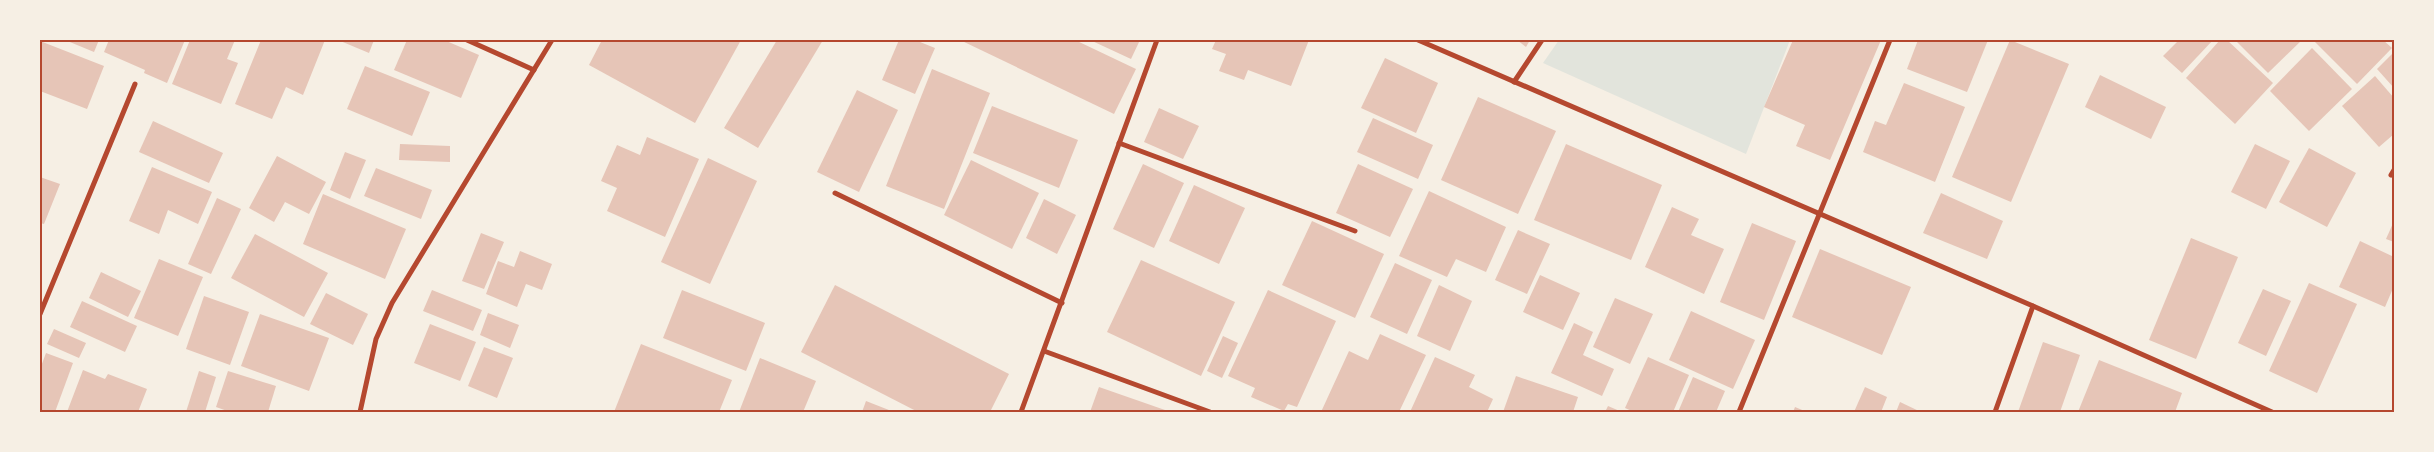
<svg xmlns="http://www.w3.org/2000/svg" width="2434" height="452" font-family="'Asap Condensed',sans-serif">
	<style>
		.green { fill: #e2e4dc }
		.building { fill: #e6c5b7 }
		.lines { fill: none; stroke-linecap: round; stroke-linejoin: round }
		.minor { stroke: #b5482f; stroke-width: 5 }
		.neatline { fill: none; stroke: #b5482f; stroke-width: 2 }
	</style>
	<rect width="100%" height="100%" fill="#f6efe4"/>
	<!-- green -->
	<path class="green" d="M1559,40H1790L1746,154L1543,63Z"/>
	<!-- building -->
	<g class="building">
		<path d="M65,40H99L94,52Z"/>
		<path d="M109,40H185L167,83L144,73L145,70L104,52Z"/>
		<path d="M190,40H235L227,59L238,63L221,104L172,84Z"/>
		<path d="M261,40H325L303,95L286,87L272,119L235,104Z"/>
		<path d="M338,40H374L369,53Z"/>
		<path d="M407,40H444L479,55L461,98L394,70Z"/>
		<path d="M602,40H741L695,123L589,65Z"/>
		<path d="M777,40H823L758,148L724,128Z"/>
		<path d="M899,40H915L935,48L915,94L882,80Z"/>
		<path d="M960,40H1075L1136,69L1114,114Z"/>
		<path d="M1090,40H1140L1131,59Z"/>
		<path d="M1216,40H1309L1291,86L1248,70L1244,80L1219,71L1226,54L1212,49Z"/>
		<path d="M1517,40H1530L1526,47Z"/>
		<path d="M1793,40H1881L1830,160L1796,146L1805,125L1764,107Z"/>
		<path d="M1918,40H1988L1967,92L1907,69Z"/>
		<path d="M2010,40L2069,64L2011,202L1952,177Z"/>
		<path d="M2179,40H2213L2182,73L2163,56Z"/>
		<path d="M2220,40H2227L2273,83L2235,124L2186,78Z"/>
		<path d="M2235,40H2302L2268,73Z"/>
		<path d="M2313,40H2383L2392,48L2357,84Z"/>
		<path d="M40,41L104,66L87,109L40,91Z"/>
		<path d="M2312,48L2352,89L2309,131L2270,91Z"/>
		<path d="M2393,53L2394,54V88L2377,69Z"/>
		<path d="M1385,58L1438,83L1416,133L1361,108Z"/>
		<path d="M365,66L430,92L412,136L347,109Z"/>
		<path d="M932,69L990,93L944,209L886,186Z"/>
		<path d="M2100,75L2166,107L2151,139L2085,107Z"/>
		<path d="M2375,76L2394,98V134L2379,147L2342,106Z"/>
		<path d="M1904,83L1965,107L1935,182L1863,152L1875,121L1886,125Z"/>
		<path d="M857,90L898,110L859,192L817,172Z"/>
		<path d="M1478,97L1556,131L1518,214L1441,180Z"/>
		<path d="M992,106L1078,140L1059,188L973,153Z"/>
		<path d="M1159,108L1199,126L1183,159L1144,142Z"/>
		<path d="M1373,118L1433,145L1418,179L1357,152Z"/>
		<path d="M153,121L223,153L209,183L139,152Z"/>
		<path d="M647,137L699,159L665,237L607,211L617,188L601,181L617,145L640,155Z"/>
		<path d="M400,144L450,146V162L399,160Z"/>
		<path d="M1566,144L1662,185L1631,260L1534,220Z"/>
		<path d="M2255,144L2290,161L2266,209L2231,192Z"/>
		<path d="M2309,148L2356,173L2327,227L2279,202Z"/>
		<path d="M345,152L366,160L350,199L330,190Z"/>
		<path d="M277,156L326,182L309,214L285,202L274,222L249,208Z"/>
		<path d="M708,158L757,181L710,284L661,262Z"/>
		<path d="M971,160L1039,193L1012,249L944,215Z"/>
		<path d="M1143,164L1184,183L1154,248L1113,229Z"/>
		<path d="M1358,164L1413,189L1390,237L1336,213Z"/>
		<path d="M152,167L212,192L198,224L168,210L159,234L129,221Z"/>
		<path d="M376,168L432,190L421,219L364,196Z"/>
		<path d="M40,177L60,184L44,224L40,223Z"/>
		<path d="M1194,185L1245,208L1219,264L1169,241Z"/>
		<path d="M1429,191L1506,227L1486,272L1456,259L1447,277L1399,256Z"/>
		<path d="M1941,193L2003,221L1987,259L1923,233Z"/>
		<path d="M323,194L406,229L385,279L303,244Z"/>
		<path d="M217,198L241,209L211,274L188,264Z"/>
		<path d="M1044,199L1076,215L1057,254L1026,238Z"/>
		<path d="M1672,207L1699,219L1691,235L1724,249L1704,294L1645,267Z"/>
		<path d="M1312,221L1384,254L1355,318L1282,285Z"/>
		<path d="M2394,221V242L2386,239Z"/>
		<path d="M1752,223L1796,241L1764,320L1720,302Z"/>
		<path d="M1518,230L1550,244L1527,294L1495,280Z"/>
		<path d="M481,233L504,242L484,289L462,281Z"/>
		<path d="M255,234L328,273L304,317L231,278Z"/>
		<path d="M2191,238L2238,257L2196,359L2149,340Z"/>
		<path d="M2360,241L2394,257V286L2385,307L2339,287Z"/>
		<path d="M1820,249L1911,287L1882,355L1792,317Z"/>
		<path d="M520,251L552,264L542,290L526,284L517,307L486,294L498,261L514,267Z"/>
		<path d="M159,259L203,277L178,336L134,318Z"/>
		<path d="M1141,260L1235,302L1201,376L1107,332Z"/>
		<path d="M1395,263L1432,280L1407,334L1370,317Z"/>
		<path d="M101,272L141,291L128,317L89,298Z"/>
		<path d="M1540,275L1580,293L1563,330L1523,312Z"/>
		<path d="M2309,283L2357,304L2317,393L2269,371Z"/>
		<path d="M835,285L1009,374L990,412H918L801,352Z"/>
		<path d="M1439,285L1472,301L1450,351L1417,336Z"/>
		<path d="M2263,289L2291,301L2266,356L2238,343Z"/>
		<path d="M432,290L482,310L473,331L423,311Z"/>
		<path d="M682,290L765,323L746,371L663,338Z"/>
		<path d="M1268,290L1336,321L1297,407L1288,404L1284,411L1251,397L1255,388L1228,376Z"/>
		<path d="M326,293L368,314L353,345L310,324Z"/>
		<path d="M204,296L249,312L230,365L186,349Z"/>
		<path d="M1615,298L1653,314L1630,364L1593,347Z"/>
		<path d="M82,301L137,326L125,352L70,327Z"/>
		<path d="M1691,311L1755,340L1733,389L1669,360Z"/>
		<path d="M488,313L519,325L510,348L480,335Z"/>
		<path d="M260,314L329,338L309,391L241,366Z"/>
		<path d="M1574,323L1593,332L1583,355L1614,369L1602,396L1551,373Z"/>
		<path d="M430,324L476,342L460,381L414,363Z"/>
		<path d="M54,329L86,343L79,358L47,344Z"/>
		<path d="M1380,334L1426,355L1399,412H1321L1349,351L1368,360Z"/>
		<path d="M1223,336L1238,343L1222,378L1207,371Z"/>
		<path d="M2043,342L2080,355L2060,412H2018Z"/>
		<path d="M641,344L732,380L719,412H614Z"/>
		<path d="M484,347L513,358L497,398L468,386Z"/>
		<path d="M46,353L73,363L55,412H40V369Z"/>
		<path d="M1435,357L1475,375L1469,387L1493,399L1487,412H1410Z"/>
		<path d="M1648,357L1689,375L1673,412H1634L1625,408Z"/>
		<path d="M760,358L816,381L803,412H739Z"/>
		<path d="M2099,360L2182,393L2175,412H2078Z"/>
		<path d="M83,370L105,379L108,374L147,389L138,412H67Z"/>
		<path d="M199,371L216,377L205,412H186Z"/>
		<path d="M228,371L276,386L268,412H230L216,407Z"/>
		<path d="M1516,376L1578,397L1573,412H1503Z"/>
		<path d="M1693,377L1725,391L1716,412H1678Z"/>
		<path d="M1099,387L1165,410V412H1090Z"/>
		<path d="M1865,387L1887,397L1881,412H1854Z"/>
		<path d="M866,401L894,412H862Z"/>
		<path d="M1900,402L1921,412H1896Z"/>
		<path d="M1608,406L1622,412H1605Z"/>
		<path d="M1795,407L1807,412H1793Z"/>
	</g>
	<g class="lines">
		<!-- minor -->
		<g class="minor">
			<path d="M467,40L534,70"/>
			<path d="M1418,40L2033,306L2272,412"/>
			<path d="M1514,82L1542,40"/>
			<path d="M1119,143L1355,231"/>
			<path d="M2391,175L2394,170"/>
			<path d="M835,193L1062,303"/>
			<path d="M40,314L135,84"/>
			<path d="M1044,351L1210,412"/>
			<path d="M360,412L376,339L392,303L552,40"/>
			<path d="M1021,412L1157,40"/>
			<path d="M1739,412L1890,40"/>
			<path d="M1995,412L2033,306"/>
		</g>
	</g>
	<!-- border -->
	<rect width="2434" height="452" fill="none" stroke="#f6efe4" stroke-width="82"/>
	<rect x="41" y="41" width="2352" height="370" class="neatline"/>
</svg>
